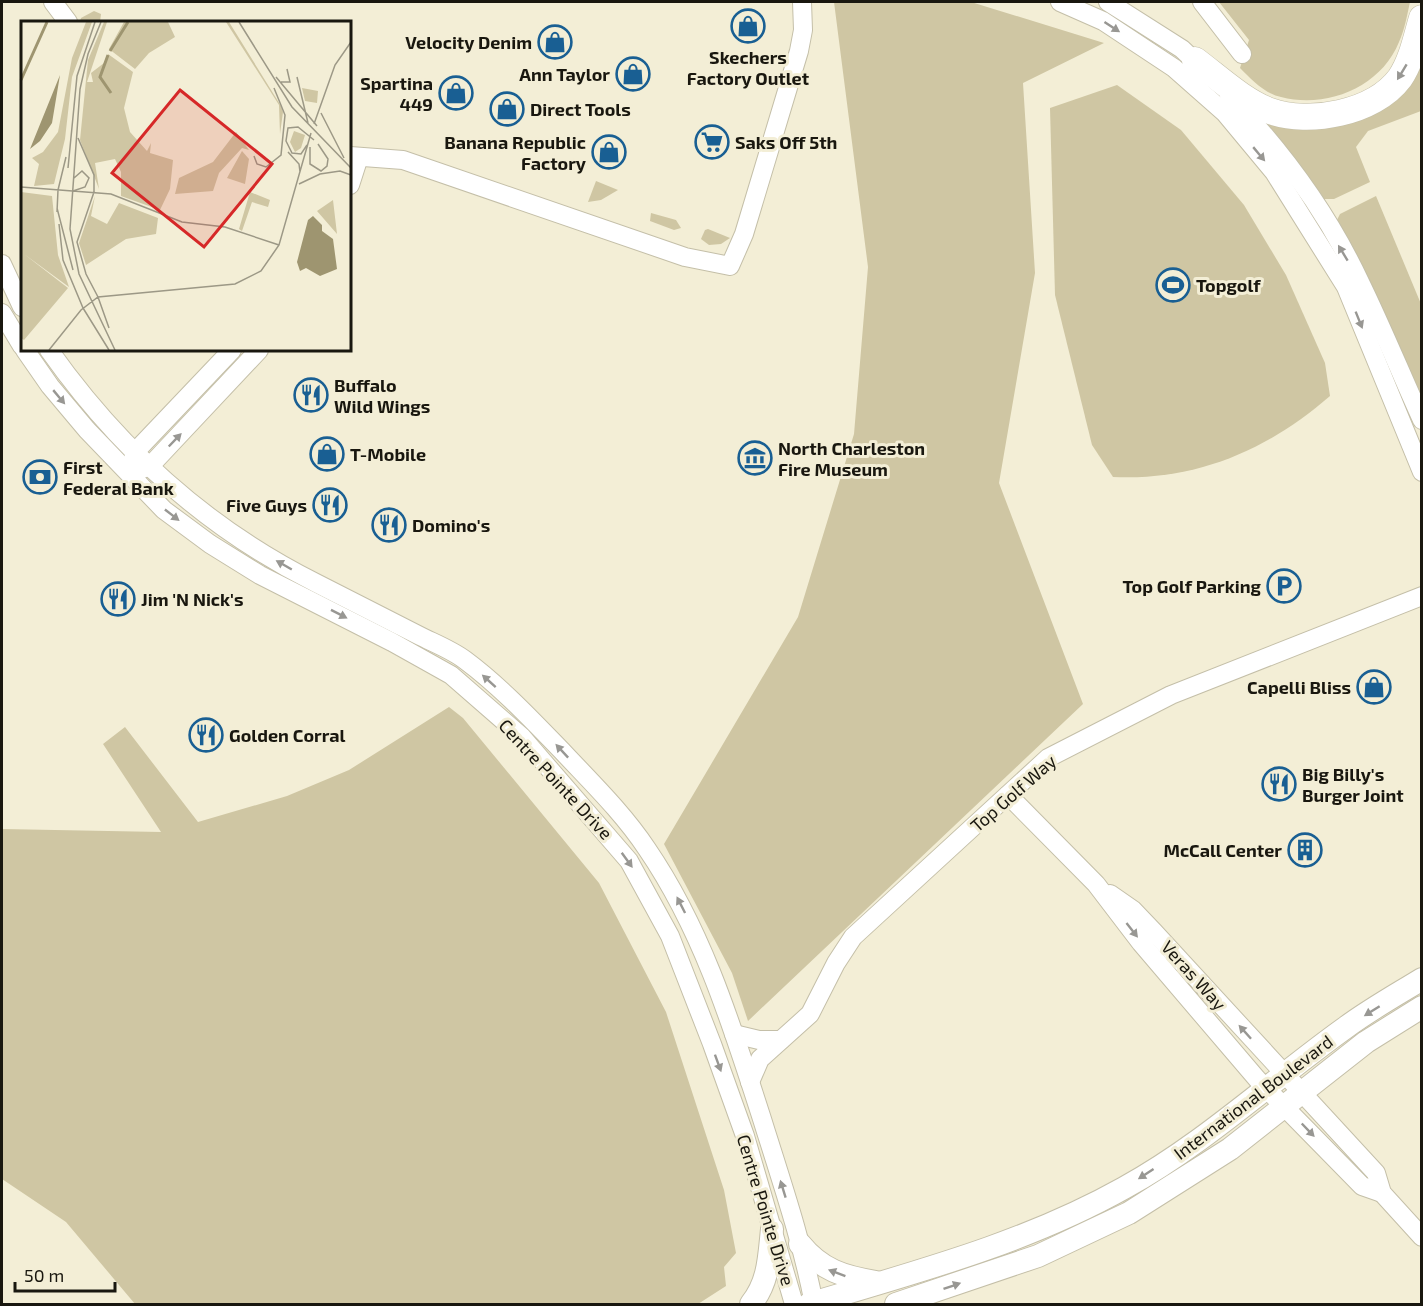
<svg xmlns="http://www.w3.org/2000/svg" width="1423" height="1306" font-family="'Exo 2',sans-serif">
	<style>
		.green { fill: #cfc6a3 }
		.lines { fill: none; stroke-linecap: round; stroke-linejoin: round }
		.minor-casing { stroke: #c4bfa8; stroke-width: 20 }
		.major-casing { stroke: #c4bfa8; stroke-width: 24 }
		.highway-casing { stroke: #c4bfa8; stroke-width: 27 }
		.minor { stroke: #fff; stroke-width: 18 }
		.major { stroke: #fff; stroke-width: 22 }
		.highway { stroke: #fff; stroke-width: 26 }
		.oneway { fill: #989793 }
		.labels { text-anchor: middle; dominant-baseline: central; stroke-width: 6; stroke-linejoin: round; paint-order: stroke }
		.poi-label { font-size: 18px; font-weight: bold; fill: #19170f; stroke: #f3eed6; text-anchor: start }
		.street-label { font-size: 18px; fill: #19170f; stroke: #f3eed6 }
		.inset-river { fill: none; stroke: #9e9570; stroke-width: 3 }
		.inset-road { fill: none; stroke: #9c9886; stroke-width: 1.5 }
		.view { fill: #d62828; fill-opacity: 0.15; stroke: #d62828; stroke-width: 3 }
		.inset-edge { fill: none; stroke: #19170f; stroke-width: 3 }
	</style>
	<rect width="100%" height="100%" fill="#f3eed6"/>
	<!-- green -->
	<g class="green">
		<path d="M834,2H971L1104,43L1023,83L1035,273L999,483L1083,704L748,1021L732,973L664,844L798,617L854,434L868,267Z"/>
		<path d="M1219,2H1410C1407,15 1405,29 1399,42C1381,87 1327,109 1281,97C1265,94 1251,79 1240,68L1249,40Z"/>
		<path d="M94,11L101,14L100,22H80L81,18Z"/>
		<path d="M1421,52V111L1368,131L1356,147L1370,182L1334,199H1320L1247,107L1346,120Z"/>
		<path d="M1117,85L1181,130L1244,205L1286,275L1325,363L1330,396C1268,450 1196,481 1113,477L1092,445L1055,295L1050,108Z"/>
		<path d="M596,181L618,190L601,200L588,202Z"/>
		<path d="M1376,196L1421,304V409L1335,224L1340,214Z"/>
		<path d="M651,213L676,220L681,228L674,230L650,221Z"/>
		<path d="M708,229L730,238L721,244L709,245L701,239L705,230Z"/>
		<path d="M449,707L463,718L599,883L666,1012L724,1190L736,1253L724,1267L726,1286L698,1304H135L66,1222L2,1179V829L161,832L103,744L125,727L198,822L287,796L349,770Z"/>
	</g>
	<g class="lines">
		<defs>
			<g id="minor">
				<path d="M53,2L68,22"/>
				<path d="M1060,2L1103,21L1174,68L1225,113L1274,172L1346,287L1422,472"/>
				<path d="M1108,2L1182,49L1203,69"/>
				<path d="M1202,2L1242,54"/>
				<path d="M1229,96C1281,150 1328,214 1360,282C1382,327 1401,374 1422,420"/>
				<path d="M350,156L403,160L685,257L730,266L744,234L799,51L803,30L802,2"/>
				<path d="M350,185L359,157"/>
				<path d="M2,264L22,307"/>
				<path d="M2,313L22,346"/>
				<path d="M25,350L50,386L87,430L164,510L210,544L260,575L392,642L451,675L521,736L629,861L670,936L712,1044L745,1136L794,1304"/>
				<path d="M49,350C119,449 208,529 316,583C351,601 385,618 420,636C434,643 452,650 465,660C500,686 532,720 563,752C592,783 623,813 647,849C703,931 732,1026 762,1119C781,1180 802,1241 814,1304"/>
				<path d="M132,463L135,452L232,350"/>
				<path d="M140,470L150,466L259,350"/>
				<path d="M1008,795L1096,884L1141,943L1257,1079L1362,1186L1382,1193"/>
				<path d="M1110,894L1133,910L1154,932L1376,1173L1382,1193L1422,1237"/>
				<path d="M734,1034L759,1040H781"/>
				<path d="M750,1082L760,1059L810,1014L836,963L853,937L1048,758L1171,695L1422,596"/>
			</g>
			<g id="major">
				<path d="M800,1244C821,1270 844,1277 876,1282"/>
				<path d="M751,1304C769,1282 769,1257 772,1229"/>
				<path d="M809,1304C916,1272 1026,1243 1124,1188C1204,1144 1271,1081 1345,1028C1369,1010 1396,995 1422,979"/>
				<path d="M896,1304L1038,1256L1129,1213L1230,1149L1366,1042L1422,1007"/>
			</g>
			<path id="highway" d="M1195,60C1218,77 1243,101 1270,111C1309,125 1374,113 1400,78C1412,60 1416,38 1422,18"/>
		</defs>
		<!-- minor casing -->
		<use href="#minor" class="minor-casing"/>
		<!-- major casing -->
		<use href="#major" class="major-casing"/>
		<!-- highway casing -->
		<use href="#highway" class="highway-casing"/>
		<!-- minor -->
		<use href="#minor" class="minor"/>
		<!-- major -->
		<use href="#major" class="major"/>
		<!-- highway -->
		<use href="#highway" class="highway"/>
	</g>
	<!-- one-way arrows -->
	<defs><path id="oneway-solid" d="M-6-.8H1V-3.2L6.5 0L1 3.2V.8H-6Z" transform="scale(1.5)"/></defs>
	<g class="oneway">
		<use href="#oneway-solid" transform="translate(1112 27) rotate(33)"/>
		<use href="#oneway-solid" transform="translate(1402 72) rotate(121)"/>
		<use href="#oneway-solid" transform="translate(1259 154) rotate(50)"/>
		<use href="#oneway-solid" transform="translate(1343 253) rotate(-121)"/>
		<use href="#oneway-solid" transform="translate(1359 320) rotate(68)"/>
		<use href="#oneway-solid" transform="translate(59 397) rotate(50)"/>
		<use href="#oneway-solid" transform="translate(175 440) rotate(-46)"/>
		<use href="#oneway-solid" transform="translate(172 515) rotate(38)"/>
		<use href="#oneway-solid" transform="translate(284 565) rotate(-150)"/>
		<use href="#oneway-solid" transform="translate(339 614) rotate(27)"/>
		<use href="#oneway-solid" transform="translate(489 681) rotate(-138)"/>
		<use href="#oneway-solid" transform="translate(562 751) rotate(-133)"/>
		<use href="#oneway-solid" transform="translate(627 860) rotate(54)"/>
		<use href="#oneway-solid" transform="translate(681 905) rotate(-117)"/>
		<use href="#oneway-solid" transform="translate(1132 930) rotate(52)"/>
		<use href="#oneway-solid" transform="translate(1372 1011) rotate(148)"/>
		<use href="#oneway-solid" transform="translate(1245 1032) rotate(-132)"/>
		<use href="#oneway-solid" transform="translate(718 1063) rotate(70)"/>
		<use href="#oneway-solid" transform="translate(1308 1130) rotate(46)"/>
		<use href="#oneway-solid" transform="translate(1146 1174) rotate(147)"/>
		<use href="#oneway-solid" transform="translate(783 1189) rotate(-107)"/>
		<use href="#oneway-solid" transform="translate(837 1273) rotate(-159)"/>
		<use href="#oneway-solid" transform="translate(952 1286) rotate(-19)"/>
	</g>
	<!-- icons -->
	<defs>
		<symbol id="shop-ring" viewBox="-11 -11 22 22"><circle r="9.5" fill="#f3eed6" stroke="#195f93" stroke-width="1.5"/><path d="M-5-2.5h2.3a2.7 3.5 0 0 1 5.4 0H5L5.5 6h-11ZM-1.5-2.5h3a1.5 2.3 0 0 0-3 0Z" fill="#195f93"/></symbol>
		<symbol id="supermarket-ring" viewBox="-11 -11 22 22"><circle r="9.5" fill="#f3eed6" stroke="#195f93" stroke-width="1.5"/><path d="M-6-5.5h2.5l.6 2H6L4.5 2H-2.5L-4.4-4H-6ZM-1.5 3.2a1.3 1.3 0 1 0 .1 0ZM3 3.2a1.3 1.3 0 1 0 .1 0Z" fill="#195f93"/></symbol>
		<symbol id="stadium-ring" viewBox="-11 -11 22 22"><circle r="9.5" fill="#f3eed6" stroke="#195f93" stroke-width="1.5"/><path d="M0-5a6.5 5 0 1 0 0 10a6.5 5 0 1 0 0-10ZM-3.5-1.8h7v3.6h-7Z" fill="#195f93"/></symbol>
		<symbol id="restaurant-ring" viewBox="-11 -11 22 22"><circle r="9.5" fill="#f3eed6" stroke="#195f93" stroke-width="1.5"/><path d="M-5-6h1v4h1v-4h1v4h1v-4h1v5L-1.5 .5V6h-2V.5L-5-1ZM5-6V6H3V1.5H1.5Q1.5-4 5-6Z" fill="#195f93"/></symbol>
		<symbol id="museum-ring" viewBox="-11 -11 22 22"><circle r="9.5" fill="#f3eed6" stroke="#195f93" stroke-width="1.5"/><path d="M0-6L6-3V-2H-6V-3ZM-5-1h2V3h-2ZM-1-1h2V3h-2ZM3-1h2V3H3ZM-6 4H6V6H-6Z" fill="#195f93"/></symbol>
		<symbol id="bank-ring" viewBox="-11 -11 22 22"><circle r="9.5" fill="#f3eed6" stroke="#195f93" stroke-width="1.5"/><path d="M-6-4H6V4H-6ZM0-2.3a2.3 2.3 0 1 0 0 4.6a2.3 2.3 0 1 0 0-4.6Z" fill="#195f93"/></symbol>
		<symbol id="parking-ring" viewBox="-11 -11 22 22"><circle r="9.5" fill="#f3eed6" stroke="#195f93" stroke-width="1.5"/><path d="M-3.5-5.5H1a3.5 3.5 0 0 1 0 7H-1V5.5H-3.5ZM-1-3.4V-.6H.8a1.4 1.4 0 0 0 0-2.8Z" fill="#195f93"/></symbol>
		<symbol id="building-ring" viewBox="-11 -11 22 22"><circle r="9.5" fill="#f3eed6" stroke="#195f93" stroke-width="1.5"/><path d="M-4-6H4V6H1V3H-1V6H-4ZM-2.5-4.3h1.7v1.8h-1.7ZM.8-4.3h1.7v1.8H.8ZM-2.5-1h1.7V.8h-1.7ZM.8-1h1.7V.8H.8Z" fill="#195f93"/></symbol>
	</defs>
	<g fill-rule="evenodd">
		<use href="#shop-ring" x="729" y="7" width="38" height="38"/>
		<use href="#shop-ring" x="536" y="23" width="38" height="38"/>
		<use href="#shop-ring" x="614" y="55" width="38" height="38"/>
		<use href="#shop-ring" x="437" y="74" width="38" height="38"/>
		<use href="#shop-ring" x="488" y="90" width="38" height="38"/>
		<use href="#supermarket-ring" x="693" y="123" width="38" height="38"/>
		<use href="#shop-ring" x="590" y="133" width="38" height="38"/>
		<use href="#stadium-ring" x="1154" y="266" width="38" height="38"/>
		<use href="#restaurant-ring" x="292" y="376" width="38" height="38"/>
		<use href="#shop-ring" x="308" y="435" width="38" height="38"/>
		<use href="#museum-ring" x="736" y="439" width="38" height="38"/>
		<use href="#bank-ring" x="21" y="458" width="38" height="38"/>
		<use href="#restaurant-ring" x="311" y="486" width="38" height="38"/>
		<use href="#restaurant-ring" x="370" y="506" width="38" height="38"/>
		<use href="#parking-ring" x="1265" y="567" width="38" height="38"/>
		<use href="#restaurant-ring" x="99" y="580" width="38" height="38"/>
		<use href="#shop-ring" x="1355" y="668" width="38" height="38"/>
		<use href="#restaurant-ring" x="187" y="716" width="38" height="38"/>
		<use href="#restaurant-ring" x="1260" y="765" width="38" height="38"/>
		<use href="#building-ring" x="1286" y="831" width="38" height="38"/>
	</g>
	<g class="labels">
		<!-- poi labels -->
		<g class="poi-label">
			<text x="532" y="42" text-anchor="end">Velocity Denim</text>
			<text x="748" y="57" text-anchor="middle">Skechers<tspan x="748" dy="21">Factory Outlet</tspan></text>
			<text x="610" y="74" text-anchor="end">Ann Taylor</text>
			<text x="433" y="83" text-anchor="end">Spartina<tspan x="433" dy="21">449</tspan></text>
			<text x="530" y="109">Direct Tools</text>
			<text x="586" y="142" text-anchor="end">Banana Republic<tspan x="586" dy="21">Factory</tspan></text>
			<text x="735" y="142">Saks Off 5th</text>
			<text x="1196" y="285">Topgolf</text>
			<text x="334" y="385">Buffalo<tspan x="334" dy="21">Wild Wings</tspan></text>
			<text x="778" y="448">North Charleston<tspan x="778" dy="21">Fire Museum</tspan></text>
			<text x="350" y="454">T-Mobile</text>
			<text x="63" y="467">First<tspan x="63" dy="21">Federal Bank</tspan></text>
			<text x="307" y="505" text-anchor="end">Five Guys</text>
			<text x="412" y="525">Domino's</text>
			<text x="1261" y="586" text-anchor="end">Top Golf Parking</text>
			<text x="141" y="599">Jim 'N Nick's</text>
			<text x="1351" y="687" text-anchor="end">Capelli Bliss</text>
			<text x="229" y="735">Golden Corral</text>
			<text x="1302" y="774">Big Billy's<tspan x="1302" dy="21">Burger Joint</tspan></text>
			<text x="1282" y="850" text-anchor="end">McCall Center</text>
		</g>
		<!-- street labels -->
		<g class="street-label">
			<text transform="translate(556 779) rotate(47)">Centre Pointe Drive</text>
			<text transform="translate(1013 793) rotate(-41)">Top Golf Way</text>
			<text transform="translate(1194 975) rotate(48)">Veras Way</text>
			<text transform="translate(1253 1097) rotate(-37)">International Boulevard</text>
			<text transform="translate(766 1210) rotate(73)">Centre Pointe Drive</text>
		</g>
	</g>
	<!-- overview -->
	<g transform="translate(21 21)">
		<rect width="330" height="330" fill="#f3eed6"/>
		<path d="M65,1H71L51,56L44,118L33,163L13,165L18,143L11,137L22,131L37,111L51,37ZM83,1H86L66,61H72L70,52L83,42L87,33L112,51L103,87L109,111L126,130L130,122L129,132L152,139L149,168L139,189L100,175V151L94,138L74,142L78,168L59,119L67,39ZM103,1H147L154,16L128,32L114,48L88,28ZM205,1H208L260,85L262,91L259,113L258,84ZM281,67L297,70L296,82L284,80ZM273,110L284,114L280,127L274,131L269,121ZM215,111L228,129L221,127L198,152L192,170L154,173L158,157L192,141ZM221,130L228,138L224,163L206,157ZM0,171L31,175L37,234L48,266L3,233L47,267L3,319L0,317ZM229,171L249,179L247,186L231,181L221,210L218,208ZM74,175L70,195L86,203L98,182L137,197L135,213L105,218L65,244L58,222ZM312,179L316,213L296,190Z" fill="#cfc6a3"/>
		<path d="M39,54L31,102L19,120L9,128ZM292,195L301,204V210L312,218L316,248L299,255L285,247L279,250L276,241L287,199Z" fill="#9e9570"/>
		<path class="inset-river" d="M89,30L107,1M87,34L79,56L90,72M0,59L26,1"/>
		<path class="inset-road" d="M80,1L67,33L59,68L49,208L58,253L94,329M218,1L271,86L330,147M255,56L296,105M276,56L287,102M260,61H269L266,48M300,92L323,137M293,103L314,44L330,21M57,117L73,154V171M286,124L280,133L271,132L265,120L267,107L277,106L293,119M289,126V143L300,150L306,145L307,138L297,123M267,131L278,143L279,151M233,135L236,143L245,146L260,134L264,94L253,67M47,147L56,55L74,1M278,163L299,153L319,150L330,154M0,166L90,173L161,201L204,206L258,224M37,169L45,136M52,170L64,166L68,157L61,150L53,157M73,171L56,221L65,253L77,276M36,187L52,249M36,191L37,169M38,203L42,239L62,287M77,276L88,307M62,287L88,329M28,329L60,289L77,276L214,263L240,250L258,224L290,112"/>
		<path class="view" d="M159,69L251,143L183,226L91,152Z"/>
		<rect width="330" height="330" class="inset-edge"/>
	</g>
	<!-- border -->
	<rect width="1423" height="1306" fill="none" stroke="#19170f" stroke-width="6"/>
	<!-- scale -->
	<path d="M15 1282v9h100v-9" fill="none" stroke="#19170f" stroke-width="3"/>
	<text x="24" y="1282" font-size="18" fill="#19170f" stroke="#f3eed6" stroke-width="4.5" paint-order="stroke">50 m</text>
</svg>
